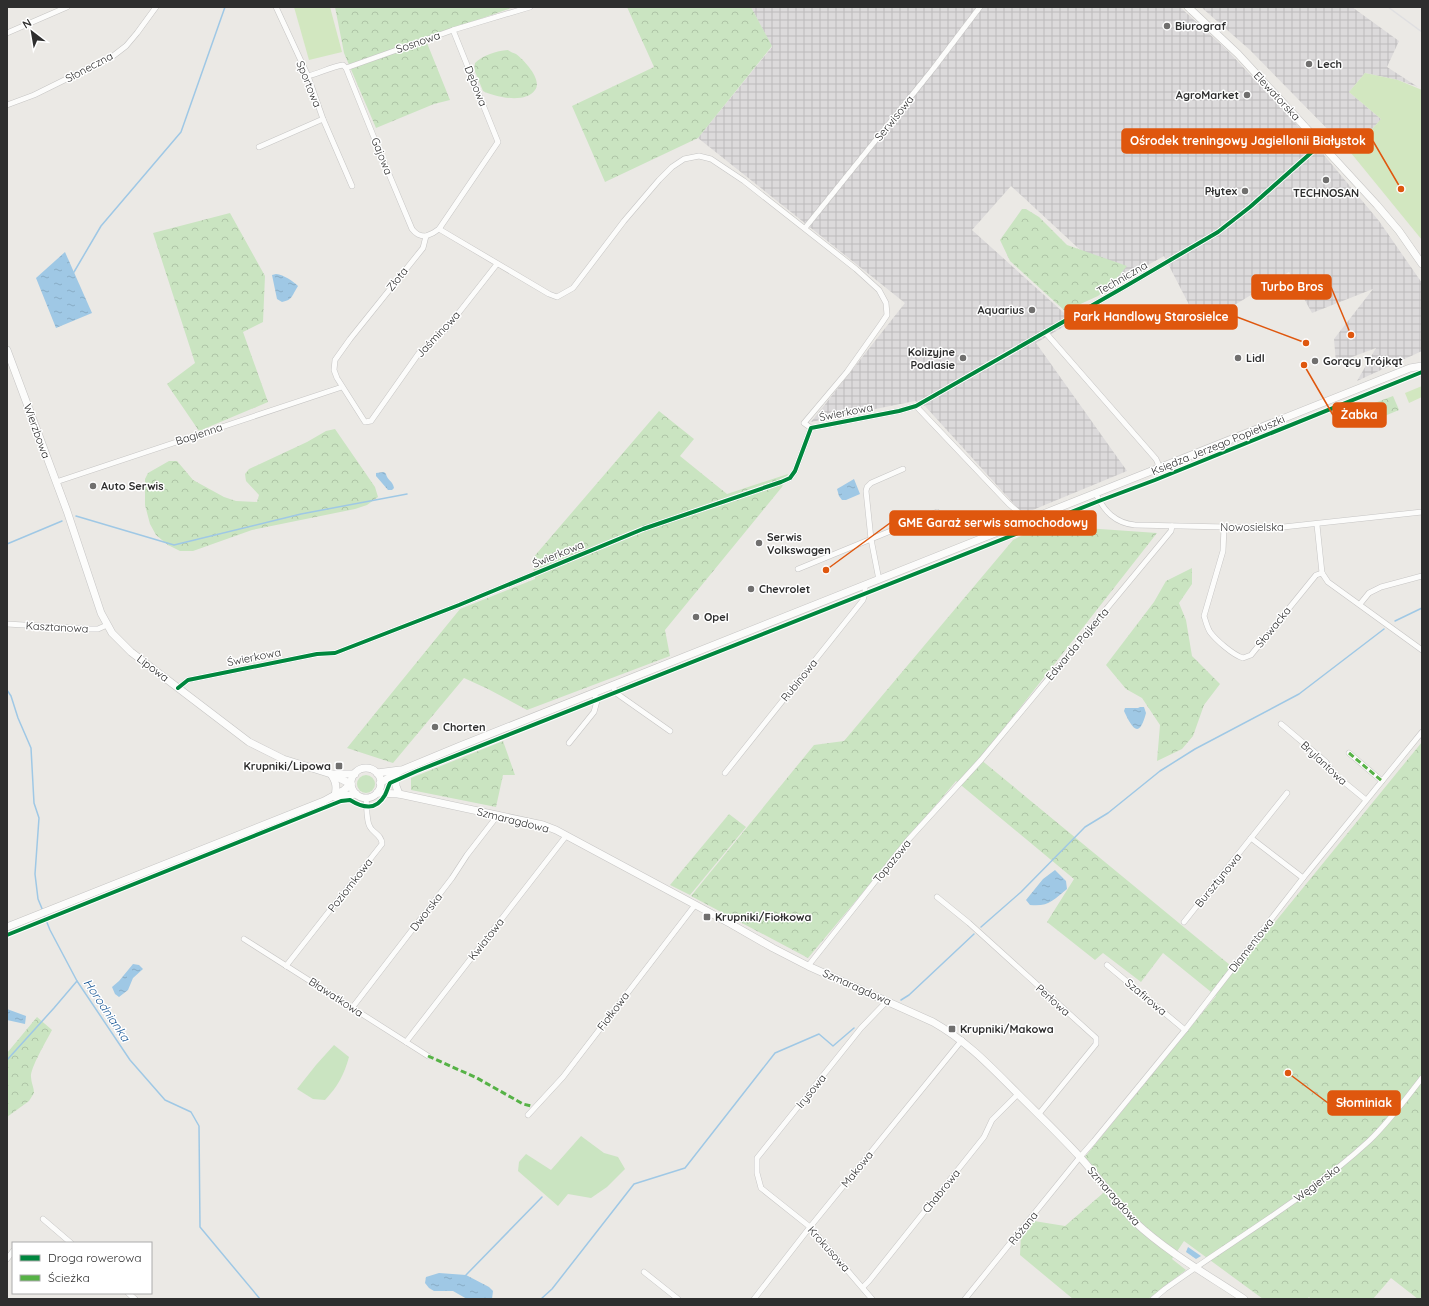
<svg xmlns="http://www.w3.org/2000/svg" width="1429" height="1306" font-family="Quicksand,sans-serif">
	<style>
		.industrial { fill: url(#industrial-grid) }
		.grass { fill: #cae4c1 }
		.forest { fill: url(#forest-crowns) }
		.pitch { fill: #d2e7c0 }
		.water { fill: url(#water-ripples) }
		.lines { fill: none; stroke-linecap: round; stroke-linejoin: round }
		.stream { stroke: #9fc8e5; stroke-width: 1.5 }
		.street-casing { stroke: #c6c5c4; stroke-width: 6 }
		.secondary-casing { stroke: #c6c5c4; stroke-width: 8 }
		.street { stroke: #fcfcfb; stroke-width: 5 }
		.secondary { stroke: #fcfcfb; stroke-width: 7 }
		.rail { stroke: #dfdfe1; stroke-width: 1.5 }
		.quiet { stroke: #56b246; stroke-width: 3; stroke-dasharray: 6 3; stroke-linecap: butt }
		.cycleway-casing { stroke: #fff; stroke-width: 6 }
		.cycleway { stroke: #00873e; stroke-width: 4 }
		.poi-dot { fill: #706f6e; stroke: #fff; stroke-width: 1.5 }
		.labels { text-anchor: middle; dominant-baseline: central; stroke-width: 3; stroke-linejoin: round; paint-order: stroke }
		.poi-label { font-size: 11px; font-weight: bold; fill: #2e2e2e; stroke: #fff; text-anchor: start }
		.street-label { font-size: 11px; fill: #2e2e2e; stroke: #fff }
		.water-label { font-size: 12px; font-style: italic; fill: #1a5896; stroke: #fff }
		.leader { fill: none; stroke: #df570e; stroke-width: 1.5 }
		.callout-dot { fill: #df570e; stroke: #fff; stroke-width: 1.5 }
		.callout { fill: #df570e; stroke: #df570e; stroke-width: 1.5 }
		.callout-label { font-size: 12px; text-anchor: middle; font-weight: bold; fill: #fff }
	</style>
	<defs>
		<pattern id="industrial-grid" width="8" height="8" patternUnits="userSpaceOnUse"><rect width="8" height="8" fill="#dcdadb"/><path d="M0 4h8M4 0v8" fill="none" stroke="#bdbbbc"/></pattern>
		<pattern id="forest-crowns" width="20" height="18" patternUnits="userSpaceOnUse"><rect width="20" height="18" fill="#cae4c1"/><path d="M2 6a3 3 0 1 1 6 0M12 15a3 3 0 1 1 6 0" fill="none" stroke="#aec4a6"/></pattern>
		<pattern id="water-ripples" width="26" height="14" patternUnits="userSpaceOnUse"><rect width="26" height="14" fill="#9fc8e5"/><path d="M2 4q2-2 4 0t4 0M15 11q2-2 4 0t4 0" fill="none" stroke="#89acc5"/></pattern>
	</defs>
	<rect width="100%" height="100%" fill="#ebe9e5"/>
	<!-- industrial -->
	<g class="industrial">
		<path d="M751,7H1180L1228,51L1314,143L1379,221L1422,283V351L1357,381L1376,348L1336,363L1334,339L1373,289L1312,313L1289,272L1200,326L1164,256L1116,283L1011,186L972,230L1073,321L1036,343L1127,471L1023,514L925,406L915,401L811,422L905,303L698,138L772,47Z"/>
		<path d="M1201,7H1352L1399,41L1387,67L1418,87L1398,80L1365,73L1349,92L1381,119L1351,153L1250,50Z"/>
	</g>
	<!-- grass -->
	<g class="grass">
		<circle cx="366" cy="784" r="9"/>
		<path d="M334,1045L349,1057C344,1075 338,1086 325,1100L313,1099L297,1089L316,1065Z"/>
		<path d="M581,1136L604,1153L618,1157L625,1169L607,1187L591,1198L568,1194L558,1206L518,1171L519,1162L526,1154L551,1170Z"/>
	</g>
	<!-- forest -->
	<g class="forest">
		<path d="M335,7H514L425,38L450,100L434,104L376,128L344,53Z"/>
		<path d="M627,7H751L772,46L698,138L605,182L572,106L654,67Z"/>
		<path d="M508,50C510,52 514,53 516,54C524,60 543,80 535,90C526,104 494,97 483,91L474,69L475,63C483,55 496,51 508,50Z"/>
		<path d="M1022,209H1026L1039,217L1067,245L1127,266L1111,285L1098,296L1065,311L1010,261L1000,240Z"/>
		<path d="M230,213L265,276L263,322L243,332L268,402L199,431L167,384L195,363L153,233Z"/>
		<path d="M1393,396L1399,410L1370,422L1364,407Z"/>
		<path d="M659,411L694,439L680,456L727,494L788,474L782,487L665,630L670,656L527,710L488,689L464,678L393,763L347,748L460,609L535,579L532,559Z"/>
		<path d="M335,429L375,487L378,497L367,505L355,509L252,530L193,551H180L168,545L156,535L150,524L145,505V479L148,473L169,461H177L193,480L224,497L236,501L257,502L259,495L246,481L245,474L249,469L307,442L326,431Z"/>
		<path d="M1043,525L1157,533L980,759L1236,970L1422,742V1299H1418L1391,1278L1373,1299H1311L1309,1297L1307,1299H1263L1184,1241L1172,1259L1186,1270L1148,1299H1073L1020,1255L1021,1234L1034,1221L1065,1226L1109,1188L1084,1158L1216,996L1163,953L1141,982L1103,953L1095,960L1047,922L1074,879L956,781L808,958L691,896L814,745L844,741L1013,540Z"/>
		<path d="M1192,568V584L1179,603L1186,620L1192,656L1220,684L1204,705L1193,736L1182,749L1157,761L1160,725L1142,698L1126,689L1106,665L1154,602L1166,581Z"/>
		<path d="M503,741L515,775H503L496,807L411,790V778Z"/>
		<path d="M729,814L746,827L690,895L670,885Z"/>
		<path d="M37,1017L52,1030C47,1040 30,1068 31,1077C31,1082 34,1088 34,1093L29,1101L7,1117V1053Z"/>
	</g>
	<!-- pitch -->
	<g class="pitch">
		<path d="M294,7H330L342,52L309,60Z"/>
		<path d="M1365,73L1398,80L1422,90V240L1351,153L1381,119L1349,92Z"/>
		<path d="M1422,386V397L1409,403L1405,393Z"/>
	</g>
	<!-- water -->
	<g class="water">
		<path d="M65,252L92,313L56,328L36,278Z"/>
		<path d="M276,274C284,275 293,281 298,286C292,295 293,300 282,302L277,299L272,275Z"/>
		<path d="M384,472L386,474C387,480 393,481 394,488L392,490H388L376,476V473Z"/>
		<path d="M854,479L860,494L846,500H842L839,496L837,489Z"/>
		<path d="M1140,707H1144L1146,713C1139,740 1132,728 1124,711L1125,708H1138Z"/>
		<path d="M1055,870L1066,881L1067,889C1053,900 1049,907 1030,905L1026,900L1043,879Z"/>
		<path d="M133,964L139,965L143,969L133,978L128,990L119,997L115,994L112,987L119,981Z"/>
		<path d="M7,1009L26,1016L25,1024L7,1020Z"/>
		<path d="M1188,1247L1201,1256L1196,1259L1186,1252Z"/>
		<path d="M439,1273L466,1275L489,1287L493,1291L492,1299H467L453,1291H434L429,1288L425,1283L426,1277Z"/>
	</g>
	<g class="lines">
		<!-- stream -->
		<g class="stream">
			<path d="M74,272L101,226L181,132L225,7"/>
			<path d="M76,516L174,545L301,514L407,494"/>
			<path d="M7,544L62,521"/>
			<path d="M1395,621L1422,608"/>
			<path d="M7,690L11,696L18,718L31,748L34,803L39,818L35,874L38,899L43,911"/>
			<path d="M44,915L50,930L77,981L130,1060L165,1100L191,1112L199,1126L200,1227L260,1299"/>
			<path d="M981,927L1021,892L1085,827L1108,813L1160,771L1195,749L1299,694L1384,629"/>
			<path d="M901,1000L909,995L974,934"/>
			<path d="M7,1060L54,1008L77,981"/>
			<path d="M466,1275L542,1197"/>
			<path d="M541,1299L552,1289L634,1184L685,1168L775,1053L819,1034L833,1046L854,1028"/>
		</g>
		<defs>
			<g id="street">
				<path d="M453,30L498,142L439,229L433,233L426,236L423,248L350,339L335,360L334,370L337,378L365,422L371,421L419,353L446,329L497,264"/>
				<path d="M7,33L67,7"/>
				<path d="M346,68L381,155L412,229C416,234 419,236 426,236"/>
				<path d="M308,76C320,73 331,67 343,65L346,68L453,30L530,7"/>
				<path d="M7,105L34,95L113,56L126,46L137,33L156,7"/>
				<path d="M323,119L352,186"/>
				<path d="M259,147L323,119L308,76L276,7"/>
				<path d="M805,228L933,69L980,7"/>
				<path d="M439,229L549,294L557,297L573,288L624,221L659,180L672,167L684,159L699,156L711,159L744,181L856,269L879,290L886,303L887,315L881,324L847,372L804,423L811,428"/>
				<path d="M1045,332L1156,459L1160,468"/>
				<path d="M916,406L1009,504L1024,517L1026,521"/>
				<path d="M56,482L342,387"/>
				<path d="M1096,494C1104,511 1115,523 1135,525L1274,528L1422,512"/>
				<path d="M1317,525L1322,573"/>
				<path d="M1224,527L1223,551L1204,616C1206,622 1207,627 1210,632C1216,640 1233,655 1243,658L1251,655L1316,575L1322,573"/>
				<path d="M798,569L937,512"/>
				<path d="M1322,573L1328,582L1422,650"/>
				<path d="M879,580L871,539L866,491L867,487L871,483L903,469"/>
				<path d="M1360,604L1369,593L1381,587L1422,576"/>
				<path d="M7,624L90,629H98L107,625"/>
				<path d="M613,686L616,693L670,731"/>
				<path d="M178,688L188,680L317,654L335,653L459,605L643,529L781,482L790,478L795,471L811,428L899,411L916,406L1126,286L1218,232L1250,207L1321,144"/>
				<path d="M1281,724L1326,762L1333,773L1366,800"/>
				<path d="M569,743L594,712L597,701L594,693"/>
				<path d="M1349,753L1382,781"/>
				<path d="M725,773L863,600L865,593V585"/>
				<path d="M1251,838L1303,878"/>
				<path d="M937,897L969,923L1096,1038V1044L1038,1115"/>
				<path d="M1184,922L1287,793"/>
				<path d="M244,939L428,1056"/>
				<path d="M1107,965L1185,1030"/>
				<path d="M286,966L382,844C382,835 373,833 370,827C366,821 367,805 366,798"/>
				<path d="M808,966L908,840L981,760L1171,531L1172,526"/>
				<path d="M352,1008L452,878L467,855L498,815"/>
				<path d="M406,1042L566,836"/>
				<path d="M528,1115L563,1077L695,905"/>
				<path d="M43,1219L71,1243"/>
				<path d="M7,1259L13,1251"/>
				<path d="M644,1272L678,1299"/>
				<path d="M863,1287L869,1281L984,1137L992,1120L1018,1094"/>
				<path d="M128,1293L135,1299"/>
				<path d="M754,1299L810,1227L962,1040"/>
				<path d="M872,1299L810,1227L761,1188L757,1173V1158L861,1028L887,1001"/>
				<path d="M965,1299L1080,1157L1094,1141L1185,1030L1303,878L1422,732"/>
				<path d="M1153,1299L1165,1289C1233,1240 1307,1198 1369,1141C1389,1122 1405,1100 1422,1078"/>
			</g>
			<g id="secondary">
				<path d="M1188,7L1238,54L1377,205L1399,231L1422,264"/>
				<path d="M7,350L67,511L101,613L112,633L131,652L249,742L283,759L331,774L351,784"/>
				<circle cx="366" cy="783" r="15"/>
				<path d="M377,773L400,770"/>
				<path d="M331,774C336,782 337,786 335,796"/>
				<path d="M333,774H355"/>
				<path d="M396,774V786L399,794"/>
				<path d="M380,783L402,770L460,746L1410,368L1422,366"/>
				<path d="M377,793L399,794L543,825L556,830L731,924L773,948L808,966L933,1022C968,1042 990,1066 1018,1094C1039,1115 1060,1135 1080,1157C1099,1178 1115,1202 1135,1222C1167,1252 1208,1275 1244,1299"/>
				<path d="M335,797L356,794"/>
				<path d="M7,927L324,801L344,790L351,784"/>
			</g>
		</defs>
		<!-- street casing -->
		<use href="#street" class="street-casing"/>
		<!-- secondary casing -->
		<use href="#secondary" class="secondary-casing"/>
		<!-- street -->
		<use href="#street" class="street"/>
		<!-- secondary -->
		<use href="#secondary" class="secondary"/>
		<!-- rail -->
		<path class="rail" d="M1388,7L1422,32"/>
		<!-- quiet -->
		<g class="quiet">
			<path d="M1349,753L1382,781"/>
			<path d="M428,1056L477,1078L523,1104L531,1106"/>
		</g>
		<defs>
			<g id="cycleway">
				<path d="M178,688L188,680L317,654L335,653L459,605L643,529L781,482L790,478L795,471L811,428L899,411L916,406L1126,286L1218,232L1250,207L1321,144"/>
				<path d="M7,935L341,801L350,800C363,808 376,811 385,795C387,791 388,787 390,783L417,771L1099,501L1155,480L1422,372"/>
			</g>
		</defs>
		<!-- cycleway casing -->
		<use href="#cycleway" class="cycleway-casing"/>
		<!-- cycleway -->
		<use href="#cycleway" class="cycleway"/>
	</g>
	<!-- markers -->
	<g class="poi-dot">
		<circle cx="1167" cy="26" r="4"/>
		<circle cx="1309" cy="64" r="4"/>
		<circle cx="1247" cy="95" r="4"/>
		<circle cx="1326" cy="180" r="4"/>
		<circle cx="1245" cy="191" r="4"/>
		<circle cx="1032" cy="310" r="4"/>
		<circle cx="963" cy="358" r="4"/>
		<circle cx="1238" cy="358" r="4"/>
		<circle cx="1315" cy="361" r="4"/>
		<circle cx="93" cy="486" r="4"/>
		<circle cx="759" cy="543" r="4"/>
		<circle cx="751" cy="589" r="4"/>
		<circle cx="696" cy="617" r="4"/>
		<circle cx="435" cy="727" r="4"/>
		<rect x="335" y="762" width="8" height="8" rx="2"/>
		<rect x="703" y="913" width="8" height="8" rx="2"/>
		<rect x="948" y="1025" width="8" height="8" rx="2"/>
	</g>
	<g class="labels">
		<!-- poi labels -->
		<g class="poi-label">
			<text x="1175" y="26">Biurograf</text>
			<text x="1317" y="64">Lech</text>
			<text x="1239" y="95" text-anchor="end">AgroMarket</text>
			<text x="1237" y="191" text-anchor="end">Płytex</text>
			<text x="1326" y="193" text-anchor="middle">TECHNOSAN</text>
			<text x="1024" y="310" text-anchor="end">Aquarius</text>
			<text x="955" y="352" text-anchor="end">Kolizyjne<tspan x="955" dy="13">Podlasie</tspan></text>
			<text x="1246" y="358">Lidl</text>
			<text x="1323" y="361">Gorący Trójkąt</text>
			<text x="101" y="486">Auto Serwis</text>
			<text x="767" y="537">Serwis<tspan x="767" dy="13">Volkswagen</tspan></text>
			<text x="759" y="589">Chevrolet</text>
			<text x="704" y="617">Opel</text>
			<text x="443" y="727">Chorten</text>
			<text x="331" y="766" text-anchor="end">Krupniki/Lipowa</text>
			<text x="715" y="917">Krupniki/Fiołkowa</text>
			<text x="960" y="1029">Krupniki/Makowa</text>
		</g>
		<!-- street labels -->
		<g class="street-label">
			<text transform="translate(418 42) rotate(-19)">Sosnowa</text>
			<text transform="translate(89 67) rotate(-28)">Słoneczna</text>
			<text transform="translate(309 84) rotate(68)">Sportowa</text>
			<text transform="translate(476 86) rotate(68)">Dębowa</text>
			<text transform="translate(1277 96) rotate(47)">Elewatorska</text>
			<text transform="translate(894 118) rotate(-51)">Serwisowa</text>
			<text transform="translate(382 156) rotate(68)">Gajowa</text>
			<text transform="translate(1122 278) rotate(-30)">Techniczna</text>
			<text transform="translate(397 279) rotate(-51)">Złota</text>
			<text transform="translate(438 334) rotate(-47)">Jaśminowa</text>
			<text transform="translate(846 412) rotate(-11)">Świerkowa</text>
			<text transform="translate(37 431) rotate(70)">Wierzbowa</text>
			<text transform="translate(199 434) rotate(-18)">Bagienna</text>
			<text transform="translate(1218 445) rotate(-22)">Księdza Jerzego Popiełuszki</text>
			<text x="1252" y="527">Nowosielska</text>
			<text transform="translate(558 554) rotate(-22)">Świerkowa</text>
			<text transform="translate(57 627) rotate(3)">Kasztanowa</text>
			<text transform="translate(1273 627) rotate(-51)">Słowacka</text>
			<text transform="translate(1077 644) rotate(-50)">Edwarda Pajkerta</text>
			<text transform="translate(254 657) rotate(-11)">Świerkowa</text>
			<text transform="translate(153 668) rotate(37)">Lipowa</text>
			<text transform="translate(799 680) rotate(-51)">Rubinowa</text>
			<text transform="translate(1324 763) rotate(43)">Brylantowa</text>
			<text transform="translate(513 820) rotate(14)">Szmaragdowa</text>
			<text transform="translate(892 861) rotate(-51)">Topazowa</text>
			<text transform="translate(1218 880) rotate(-51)">Bursztynowa</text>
			<text transform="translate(350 885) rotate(-52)">Poziomkowa</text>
			<text transform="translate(426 912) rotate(-52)">Dworska</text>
			<text transform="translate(486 939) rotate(-52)">Kwiatowa</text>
			<text transform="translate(1251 945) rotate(-52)">Diamentowa</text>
			<text transform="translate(857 987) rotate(24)">Szmaragdowa</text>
			<text transform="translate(336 997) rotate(33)">Bławatkowa</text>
			<text transform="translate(1146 997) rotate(40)">Szafirowa</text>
			<text transform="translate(1053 1000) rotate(42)">Perłowa</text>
			<text transform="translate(613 1011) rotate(-53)">Fiołkowa</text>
			<text transform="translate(811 1091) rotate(-51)">Irysowa</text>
			<text transform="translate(857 1169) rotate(-51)">Makowa</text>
			<text transform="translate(1317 1183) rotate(-37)">Węgierska</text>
			<text transform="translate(941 1191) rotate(-51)">Chabrowa</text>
			<text transform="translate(1114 1196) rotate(49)">Szmaragdowa</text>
			<text transform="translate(1023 1228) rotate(-51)">Różana</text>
			<text transform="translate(829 1249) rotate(48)">Krokusowa</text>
		</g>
		<!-- water labels -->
		<g class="water-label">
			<text transform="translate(107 1010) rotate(56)">Horodnianka</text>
		</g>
	</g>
	<!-- callouts -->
	<path class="leader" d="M1401 189L1373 141M1351 335L1331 287M1306 343L1237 317M1304 365L1333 415M826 570L890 523M1288 1073L1328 1103"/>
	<g class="callout-dot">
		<circle cx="1401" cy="189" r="4"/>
		<circle cx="1351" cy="335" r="4"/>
		<circle cx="1306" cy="343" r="4"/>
		<circle cx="1304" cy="365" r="4"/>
		<circle cx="826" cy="570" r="4"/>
		<circle cx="1288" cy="1073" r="4"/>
	</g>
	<g class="callout">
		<rect x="1122" y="129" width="251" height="24" rx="4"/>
		<rect x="1252" y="275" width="79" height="24" rx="4"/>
		<rect x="1065" y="305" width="172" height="24" rx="4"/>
		<rect x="1333" y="403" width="53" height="24" rx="4"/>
		<rect x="890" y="511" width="206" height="24" rx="4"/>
		<rect x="1328" y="1091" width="72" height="24" rx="4"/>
	</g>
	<g class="callout-label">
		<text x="1248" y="145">Ośrodek treningowy Jagiellonii Białystok</text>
		<text x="1292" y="291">Turbo Bros</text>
		<text x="1151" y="321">Park Handlowy Starosielce</text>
		<text x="1359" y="419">Żabka</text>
		<text x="993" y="527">GME Garaż serwis samochodowy</text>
		<text x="1364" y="1107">Słominiak</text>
	</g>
	<!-- border -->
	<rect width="1429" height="1306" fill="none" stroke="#2e2e2e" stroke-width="16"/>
	<!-- legend -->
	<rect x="12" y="1242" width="140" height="52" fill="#ffffff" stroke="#ababab"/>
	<rect x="20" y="1255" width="20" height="6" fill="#00873e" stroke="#ababab"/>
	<text x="48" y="1262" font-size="12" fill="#2e2e2e">Droga rowerowa</text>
	<rect x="20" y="1275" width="20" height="6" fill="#56b246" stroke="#ababab"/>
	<text x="48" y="1282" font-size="12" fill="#2e2e2e">Ścieżka</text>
	<!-- north arrow -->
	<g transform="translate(32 32) rotate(329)" stroke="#ffffff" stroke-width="3" paint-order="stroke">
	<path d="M0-3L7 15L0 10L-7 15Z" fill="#2e2e2e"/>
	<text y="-6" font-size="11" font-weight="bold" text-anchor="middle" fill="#2e2e2e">N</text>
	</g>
</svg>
